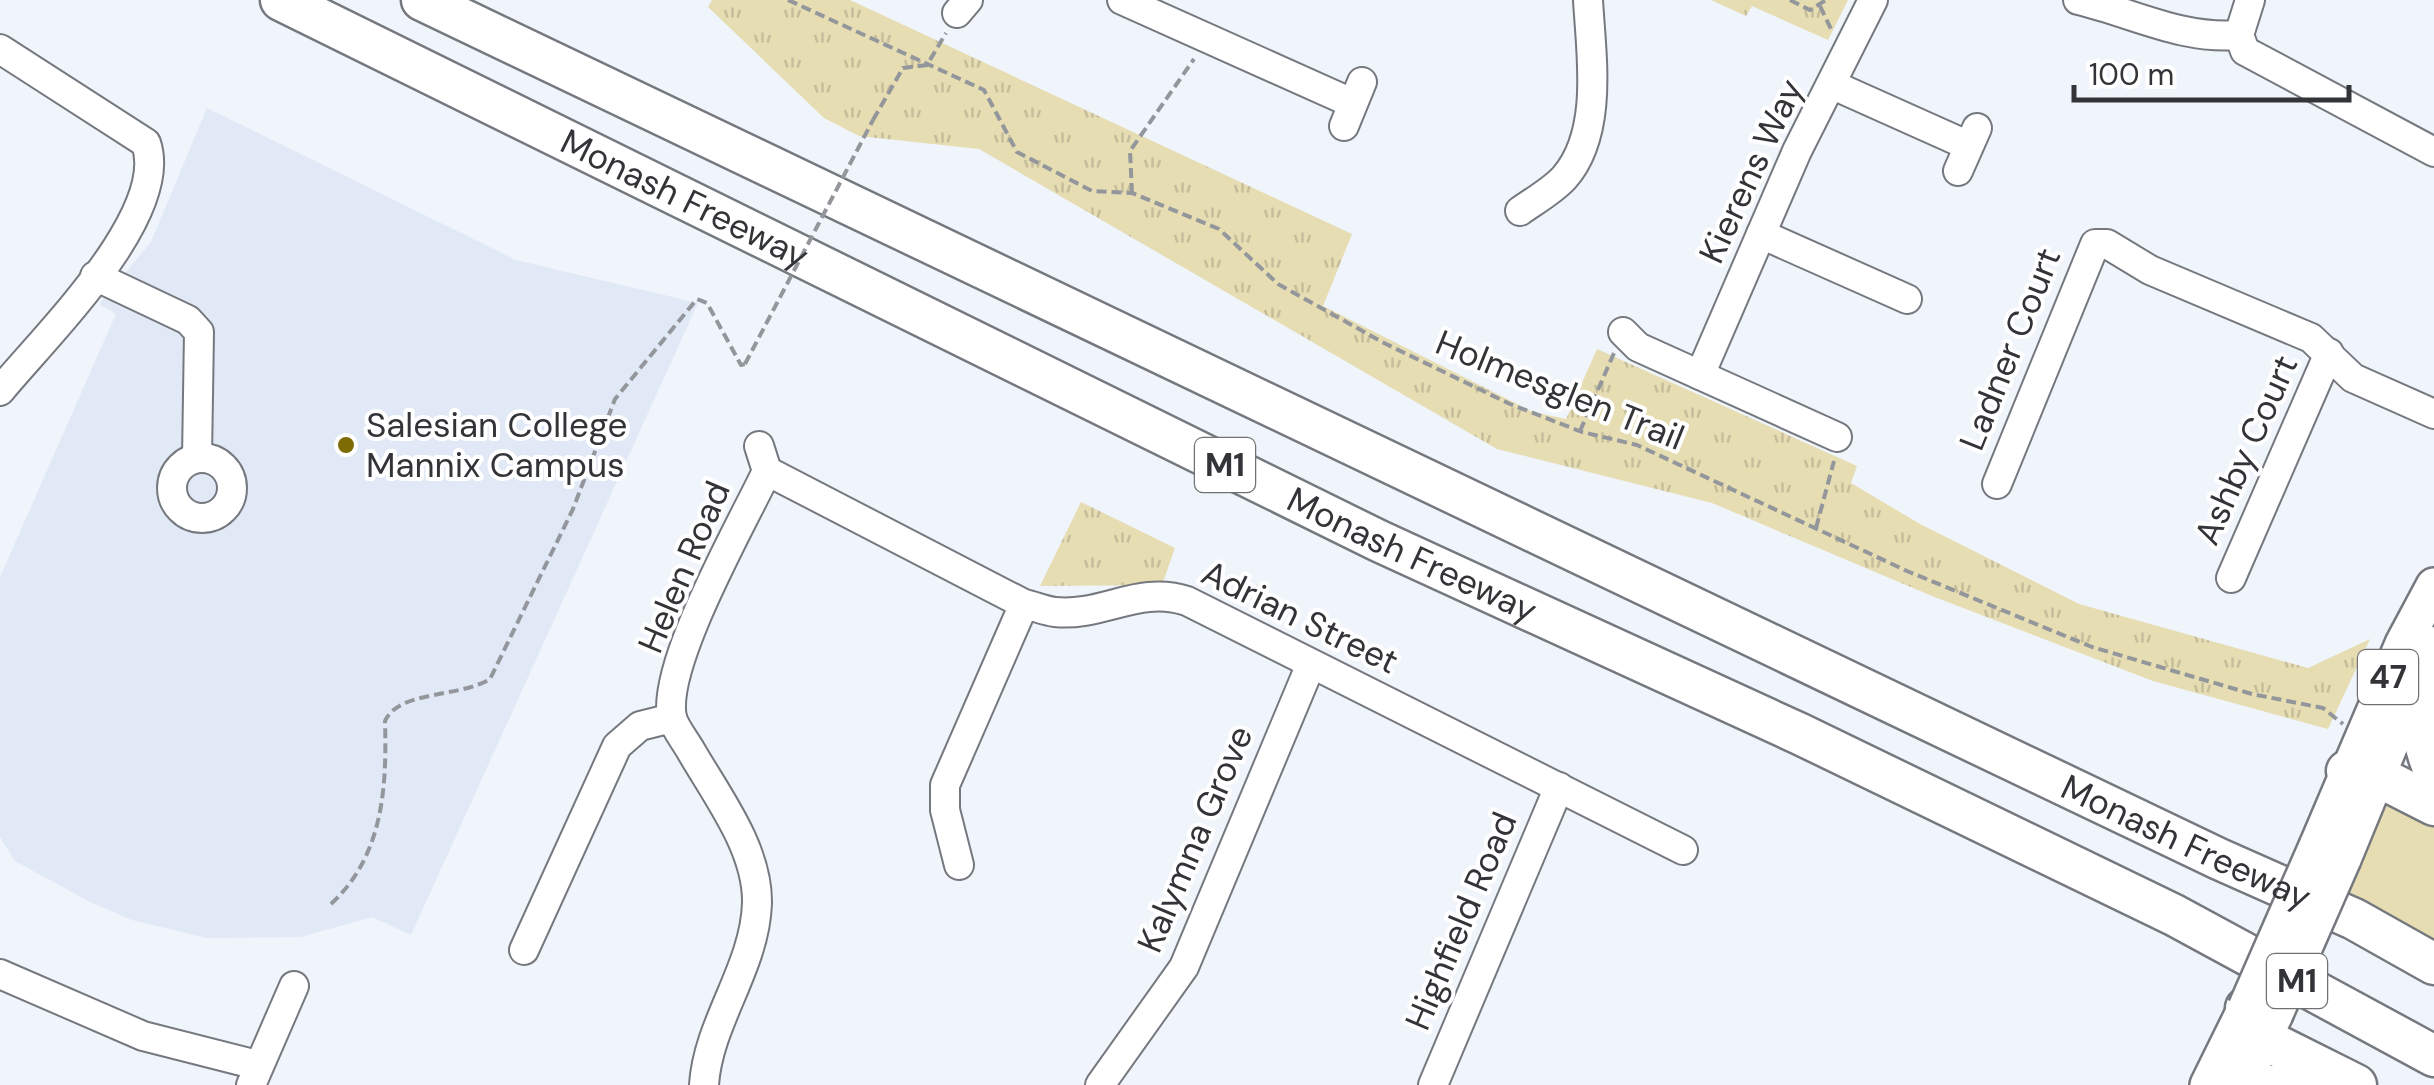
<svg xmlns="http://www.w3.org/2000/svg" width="2434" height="1085" font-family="'DM Sans',sans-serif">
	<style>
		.built { fill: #e1e9f6 }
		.green { fill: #e6ddb3 }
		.park { fill: url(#park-tufts) }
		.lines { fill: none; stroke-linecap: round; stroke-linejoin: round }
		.minor-casing { stroke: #75797f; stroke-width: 32 }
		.major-casing { stroke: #75797f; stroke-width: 40 }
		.highway-casing { stroke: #75797f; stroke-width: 45 }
		.path { stroke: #93969b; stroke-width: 4; stroke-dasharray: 10 5; stroke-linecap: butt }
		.minor { stroke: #fff; stroke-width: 28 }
		.major { stroke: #fff; stroke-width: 35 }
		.highway { stroke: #fff; stroke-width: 40 }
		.major-bridge-casing { stroke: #75797f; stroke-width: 40; stroke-linecap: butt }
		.path-bridge { stroke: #93969b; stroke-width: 4; stroke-dasharray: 10 5; stroke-linecap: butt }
		.major-bridge { stroke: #fff; stroke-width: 35 }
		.poi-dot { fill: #7e6b04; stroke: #fff; stroke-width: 4 }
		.labels { text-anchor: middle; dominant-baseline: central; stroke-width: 8; stroke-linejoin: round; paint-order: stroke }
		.shield { fill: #fff; stroke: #707173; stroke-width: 2.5 }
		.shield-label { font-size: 32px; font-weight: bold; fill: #323437 }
		.street-label { font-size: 35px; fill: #323437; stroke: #fff }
		.poi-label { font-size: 35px; fill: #323437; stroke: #fff; text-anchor: start }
	</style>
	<defs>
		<pattern id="park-tufts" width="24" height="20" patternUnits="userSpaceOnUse" patternTransform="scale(2.5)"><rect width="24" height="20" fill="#e6ddb3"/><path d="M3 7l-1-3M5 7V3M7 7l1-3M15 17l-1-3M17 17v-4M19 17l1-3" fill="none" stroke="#c6be9b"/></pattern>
	</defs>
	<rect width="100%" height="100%" fill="#f0f4fb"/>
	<!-- built -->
	<path class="built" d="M207,108L516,260L698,303L411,935L372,917L301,937L207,938L132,920L90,902L15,861L0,837V577L116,314L99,304L151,242Z"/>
	<!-- green -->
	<path class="green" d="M2390,793L2434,813V942L2346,893Z"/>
	<!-- park -->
	<g class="park">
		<path d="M712,0H850L1352,234L1323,306L1533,412L1566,419L1597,349L1857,466L1851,483L1920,524L2079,604L2308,668L2370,639L2328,729L2153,681L1932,596L1712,503L1497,449L979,149L859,136L824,118L708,7Z"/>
		<path d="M1711,0H1848L1828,40L1752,6L1746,16Z"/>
		<path d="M1081,502L1175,548L1162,585L1040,586Z"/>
	</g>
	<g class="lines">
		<defs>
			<g id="minor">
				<path d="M1122,0L1352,103"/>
				<path d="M2078,0C2133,13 2182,40 2239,35"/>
				<path d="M2250,0L2239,35L2245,51L2434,152"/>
				<path d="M957,13L968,0"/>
				<path d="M0,49L146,143C171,215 44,337 0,391"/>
				<path d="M1833,85L1967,145"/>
				<path d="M1344,126L1362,82"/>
				<path d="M1958,171L1977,128"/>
				<path d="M1520,211C1534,201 1552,191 1564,178C1604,133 1591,54 1588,0"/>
				<path d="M1761,234L1907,299"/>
				<path d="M95,276L188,320L199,332L197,458"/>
				<path d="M1623,332L1638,347L1837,437"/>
				<path d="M1700,375L1797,151L1873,0"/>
				<path d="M759,446L767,471"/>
				<circle cx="202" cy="488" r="30"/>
				<path d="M767,471L1024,604C1034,606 1045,611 1055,612C1102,617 1139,585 1187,601L1683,850"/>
				<path d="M1997,484L2095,244H2107L2150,270L2311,338L2353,378L2434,414"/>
				<path d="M2231,578L2329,353"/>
				<path d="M959,865L945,810V785L1024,604"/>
				<path d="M524,950L617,746L640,726L672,718"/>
				<path d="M0,974L143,1036L257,1065"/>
				<path d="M251,1085L294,986"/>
				<path d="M704,1085C708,1022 755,968 757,903C758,849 717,796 691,751C686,742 675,728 672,718C661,665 742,524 767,471"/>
				<path d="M1100,1085L1184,967L1311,664"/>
				<path d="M1433,1085L1559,787"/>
			</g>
			<g id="major">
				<path d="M2317,846L2403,644L2434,586"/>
				<path d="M2343,859L2418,677"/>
				<path d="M2208,1085L2246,1008"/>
				<path d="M2242,1085L2275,1014"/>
			</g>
			<g id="highway">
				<path id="s1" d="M281,0L1379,541L1800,734L2174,915L2434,1056"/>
				<path id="s2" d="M422,0L2219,859L2354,919L2434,964"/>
				<path d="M2430,647C2422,690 2415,729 2434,770"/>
				<path d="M2347,771L2379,777L2434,805"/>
				<path d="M2246,1008L2264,1039L2356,1085"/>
				<path d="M2276,1085L2310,1080L2339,1084"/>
			</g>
		</defs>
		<!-- minor casing -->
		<use href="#minor" class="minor-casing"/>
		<!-- major casing -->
		<use href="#major" class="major-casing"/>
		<!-- highway casing -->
		<use href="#highway" class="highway-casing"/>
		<!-- path -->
		<g class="path">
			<path d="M788,0L984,90L1017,152L1092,191L1132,193L1219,229L1278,284L1384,343L1510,404L1582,432L1637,445L1907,571L2092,647L2252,694L2323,708L2343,724"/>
			<path d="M1790,0L1810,10L1826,0"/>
			<path d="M1820,6L1833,33"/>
			<path d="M873,120L903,68L927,65L946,33"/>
			<path d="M1132,193L1130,151L1194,59"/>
			<path d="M1580,431L1614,353"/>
			<path d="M1816,528L1834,461"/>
			<path d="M331,904C383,856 387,788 385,721C399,690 459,698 490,679L573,509L615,399L697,299L707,303L741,365L745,364"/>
		</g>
		<!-- minor -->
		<use href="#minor" class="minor"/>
		<!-- major -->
		<use href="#major" class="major"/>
		<!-- highway -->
		<use href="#highway" class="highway"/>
		<defs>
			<g id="major-bridge">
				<path d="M2246,1008L2317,846"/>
				<path d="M2275,1014L2343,859"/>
			</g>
		</defs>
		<!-- major-bridge casing -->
		<use href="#major-bridge" class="major-bridge-casing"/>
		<!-- path-bridge -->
		<path class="path-bridge" d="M745,364L873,120"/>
		<!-- major-bridge -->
		<use href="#major-bridge" class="major-bridge"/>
	</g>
	<!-- markers -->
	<circle class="poi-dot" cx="346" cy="445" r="10"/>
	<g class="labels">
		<!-- shield labels -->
		<g class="shield">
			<rect x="1195" y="438" width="60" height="54" rx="8"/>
			<rect x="2358" y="650" width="60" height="54" rx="8"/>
			<rect x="2267" y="954" width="60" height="54" rx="8"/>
		</g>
		<g class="shield-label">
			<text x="1225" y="465">M1</text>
			<text x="2388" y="677">47</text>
			<text x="2297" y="981">M1</text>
		</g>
		<!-- street labels -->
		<g class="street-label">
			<text transform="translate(1751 171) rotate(-65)">Kierens Way</text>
			<text stroke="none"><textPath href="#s1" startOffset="450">Monash Freeway</textPath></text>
			<text transform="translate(2010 349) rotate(-68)">Ladner Court</text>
			<text transform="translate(1560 390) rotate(22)">Holmesglen Trail</text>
			<text transform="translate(2246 450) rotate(-66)">Ashby Court</text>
			<text stroke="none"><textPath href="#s1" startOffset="1260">Monash Freeway</textPath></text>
			<text transform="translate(684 567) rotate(-67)">Helen Road</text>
			<text transform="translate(1300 617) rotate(26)">Adrian Street</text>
			<text transform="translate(1195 839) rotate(-67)">Kalymna Grove</text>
			<text stroke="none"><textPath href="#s2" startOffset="1955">Monash Freeway</textPath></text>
			<text transform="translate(1461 921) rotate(-67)">Highfield Road</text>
		</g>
		<!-- poi labels -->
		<g class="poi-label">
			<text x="366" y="425">Salesian College<tspan x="366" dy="40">Mannix Campus</tspan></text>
		</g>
	</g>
	<!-- scale -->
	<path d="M2074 85v15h275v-15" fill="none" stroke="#323437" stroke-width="5"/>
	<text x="2089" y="85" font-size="30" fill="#323437" stroke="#ffffff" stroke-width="8" paint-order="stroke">100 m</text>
</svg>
